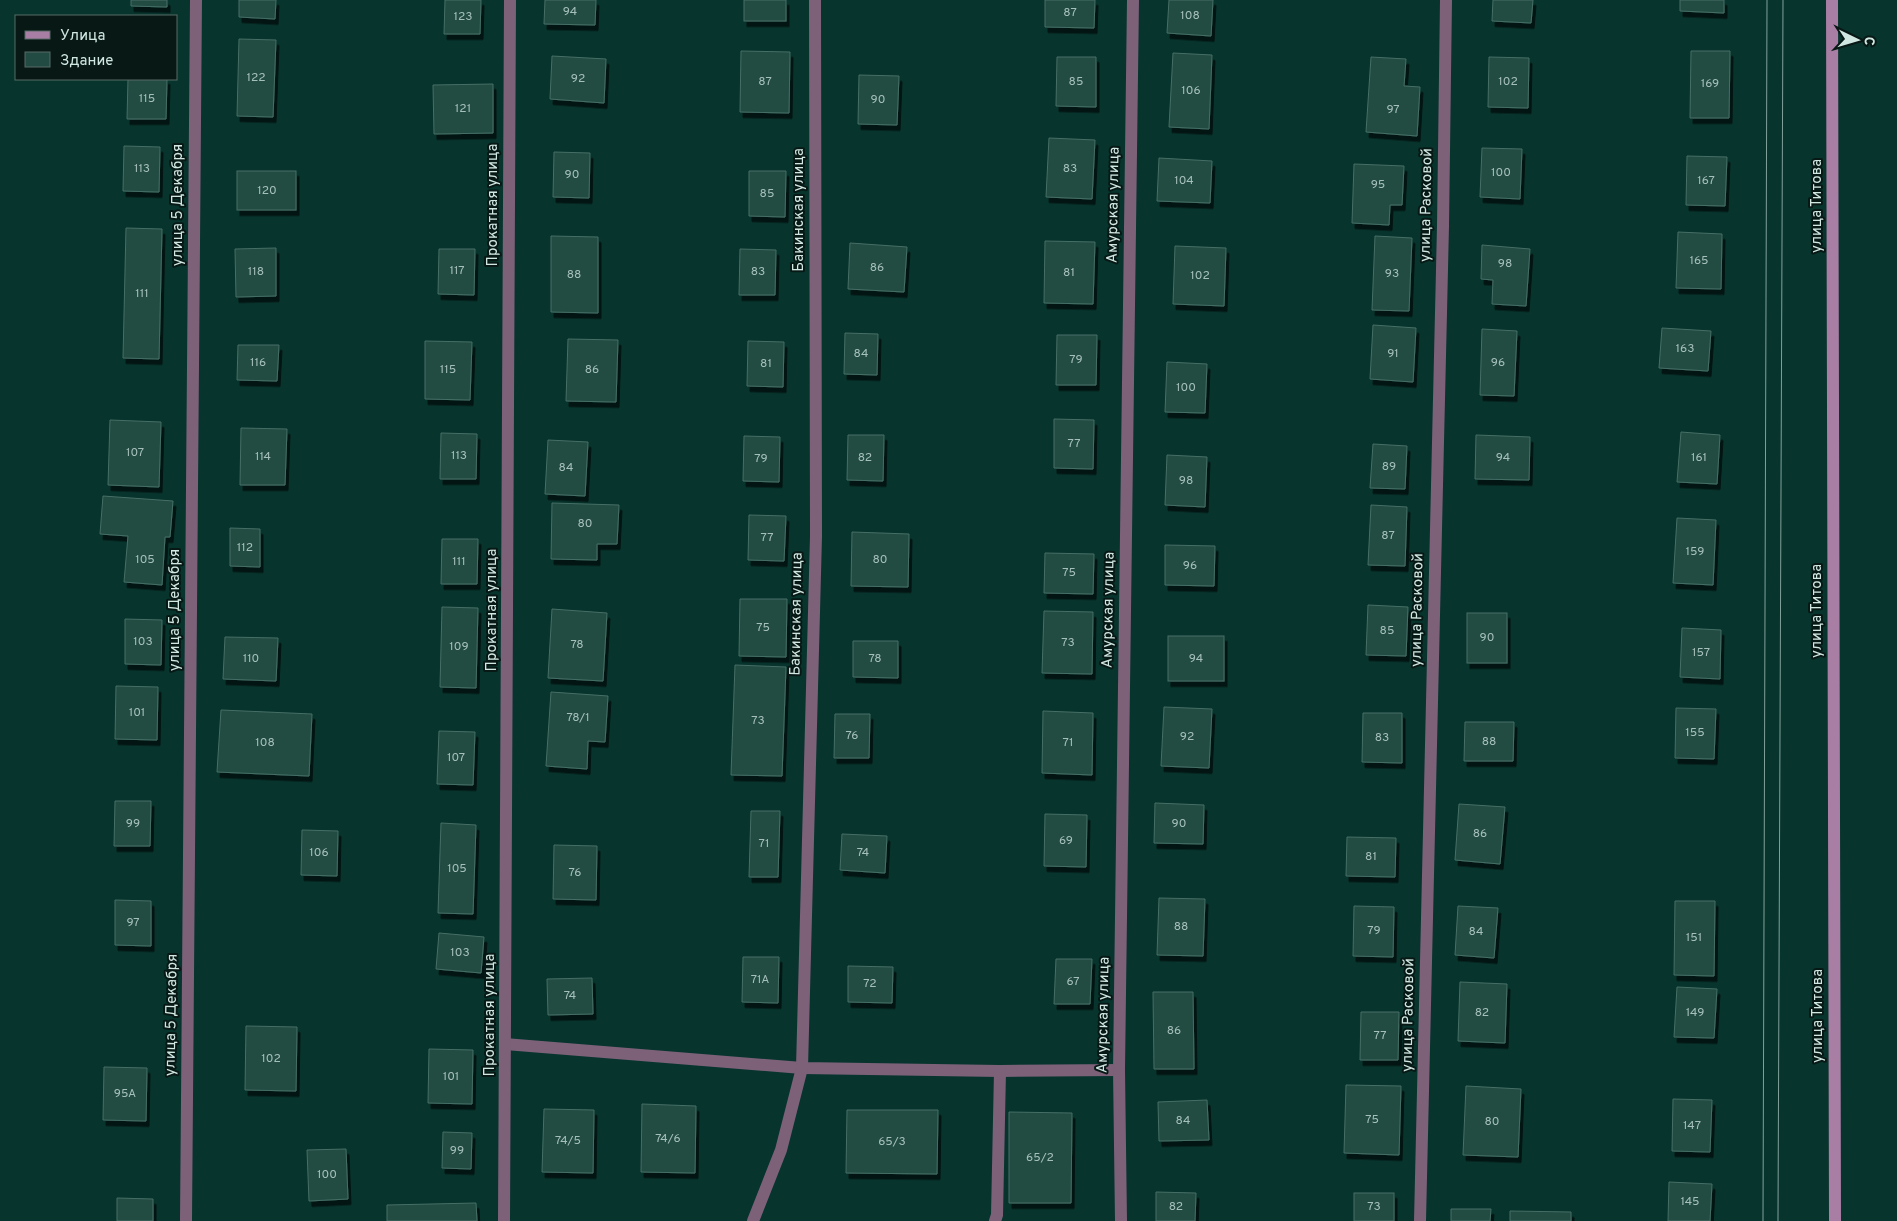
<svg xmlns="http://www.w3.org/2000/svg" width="1897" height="1221" font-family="Overpass,sans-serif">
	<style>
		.building { fill: #224b43; stroke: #466f66; filter: url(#shadow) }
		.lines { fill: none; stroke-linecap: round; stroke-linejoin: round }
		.lane { stroke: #7c6179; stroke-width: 12 }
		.street { stroke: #7c6179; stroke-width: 12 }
		.secondary { stroke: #a97ea5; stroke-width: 12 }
		.tram { stroke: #82a19b; stroke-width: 1 }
		.labels { text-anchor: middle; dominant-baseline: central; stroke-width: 4; stroke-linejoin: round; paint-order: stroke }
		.number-label { font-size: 12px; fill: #a5c0ba }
		.street-label { font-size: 15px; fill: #d1e7e2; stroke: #071815 }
	</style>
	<defs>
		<filter id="shadow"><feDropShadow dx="3" dy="5.5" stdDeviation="0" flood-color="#0009"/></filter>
	</defs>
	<rect width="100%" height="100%" fill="#07342d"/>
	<!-- building -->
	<g class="building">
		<path d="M131,0H167V7L131,6Z"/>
		<path d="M239,0H276L275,19L239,17Z"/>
		<path d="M445,0H481L480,34H444Z"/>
		<path d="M545,0H596L595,25L544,24Z"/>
		<rect x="744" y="0" width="42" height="21"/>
		<path d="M1045,0H1095L1094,28L1045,27Z"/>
		<path d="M1169,0H1213L1211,36L1167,33Z"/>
		<path d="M1493,0H1533L1531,23L1492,21Z"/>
		<path d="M1680,0H1724V13L1680,11Z"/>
		<path d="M239,39L276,40L273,117L237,116Z"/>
		<path d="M741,51L790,52L789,113L740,112Z"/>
		<path d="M1691,51H1730L1729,118H1690Z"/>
		<path d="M1173,53L1212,55L1209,129L1169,127Z"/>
		<path d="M552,56L606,59L604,103L550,99Z"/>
		<path d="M1057,57H1096V107L1056,106Z"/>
		<path d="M1371,57L1406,59L1404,86L1420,87L1417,136L1366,132Z"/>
		<path d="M1489,57L1529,58L1528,108L1488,107Z"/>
		<path d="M859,75L899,76L897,125L858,124Z"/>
		<path d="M128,79H167L166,119H127Z"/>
		<path d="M493,84V133L434,134L433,85Z"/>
		<path d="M1049,138L1095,140L1092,199L1046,197Z"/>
		<path d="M124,146L160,147L159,192L123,191Z"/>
		<path d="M1482,148L1522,149L1520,199L1480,197Z"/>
		<path d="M554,152L590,153L589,198L553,197Z"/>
		<path d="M1687,156L1727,157L1725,206L1686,205Z"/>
		<path d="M1159,158L1212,161L1210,203L1157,201Z"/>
		<path d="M1354,164L1404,166L1402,205H1390L1389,225L1352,223Z"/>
		<rect x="237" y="171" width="59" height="39"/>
		<path d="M749,171H786L785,217L749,216Z"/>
		<path d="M126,228L162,229L159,359L123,358Z"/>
		<path d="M1678,232L1722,234L1721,289L1676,288Z"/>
		<path d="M551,236L598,237V313L551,312Z"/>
		<path d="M1375,236L1412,238L1409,311L1372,310Z"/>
		<path d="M1045,241L1095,242L1093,304L1044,303Z"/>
		<path d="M850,243L907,247L904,292L848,289Z"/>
		<path d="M1482,245L1530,249L1526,306L1492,304L1493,280L1481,279Z"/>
		<path d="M1175,246L1226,248L1224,306L1173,304Z"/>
		<path d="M276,248V296L236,297L235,249Z"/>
		<path d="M439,249H475L474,295L438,294Z"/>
		<path d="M740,249L776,250L775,295H739Z"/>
		<path d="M1373,325L1416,328L1413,382L1370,379Z"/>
		<path d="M1662,328L1711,331L1708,371L1659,368Z"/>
		<path d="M1482,329L1517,331L1514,396L1480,395Z"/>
		<path d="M845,333L878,334L877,375L844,374Z"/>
		<path d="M1057,335H1097L1096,385H1056Z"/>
		<path d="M568,339L618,340L616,402L566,401Z"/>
		<path d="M425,341L472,342L470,400L425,399Z"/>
		<path d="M748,341L784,342L783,387L747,386Z"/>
		<path d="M238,345H279L277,381L237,380Z"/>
		<path d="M1167,362L1207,364L1205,413L1165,412Z"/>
		<path d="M1054,419L1094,420L1093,469L1054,468Z"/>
		<path d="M110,420L161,422L159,487L108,485Z"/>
		<path d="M241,428L287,429L285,485H240Z"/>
		<path d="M1681,432L1720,435L1717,484L1677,482Z"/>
		<path d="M441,433L477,434L476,479H440Z"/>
		<path d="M848,435H884L883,481L847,480Z"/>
		<path d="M1476,435L1530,437L1529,480L1475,479Z"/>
		<path d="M744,436L780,437L779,482L743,481Z"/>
		<path d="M548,440L588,442L585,496L545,494Z"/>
		<path d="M1373,444L1407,446L1405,489L1370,488Z"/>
		<path d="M1167,455L1207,457L1205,507L1165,505Z"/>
		<path d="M103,496L173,501L170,537H165L162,585L124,582L128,536L100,534Z"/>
		<path d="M552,503L619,505L617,544H597V560L551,559Z"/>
		<path d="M1371,505L1407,507L1405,566L1368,565Z"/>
		<path d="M749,515L786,516L784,561L748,560Z"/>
		<path d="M1677,518L1716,520L1713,585L1673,583Z"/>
		<path d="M230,528L260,529V567L230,566Z"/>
		<path d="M852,532L909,534L908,587L851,586Z"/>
		<path d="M442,539H478L477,584H441Z"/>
		<path d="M1165,545L1215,546L1214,586L1165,585Z"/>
		<path d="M1045,553L1094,554L1093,594L1044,593Z"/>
		<path d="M740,599H787L786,657L739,656Z"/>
		<path d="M1368,605L1408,607L1406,656L1366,655Z"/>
		<path d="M442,607L478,608L476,688L440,687Z"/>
		<path d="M552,609L607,613L603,681L548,678Z"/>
		<path d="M1044,611L1093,612L1092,674L1042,673Z"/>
		<rect x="1467" y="613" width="40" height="50"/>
		<path d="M125,619L162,620L161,665L125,664Z"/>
		<path d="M1682,628L1721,630L1720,679L1680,677Z"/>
		<rect x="1168" y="636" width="56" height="45"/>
		<path d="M225,637L278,638L276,681L223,679Z"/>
		<path d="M853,641H898V678L853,677Z"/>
		<path d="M735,665L786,667L782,776L731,775Z"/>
		<path d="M116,686L158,687L157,740L115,739Z"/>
		<path d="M551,692L608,696L605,742L588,741L587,769L546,766Z"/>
		<path d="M1164,707L1212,709L1209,768L1161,766Z"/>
		<path d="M1676,708L1716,709L1714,759L1675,758Z"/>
		<path d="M221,710L312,714L309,776L217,772Z"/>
		<path d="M1043,711L1093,713L1092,775L1042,773Z"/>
		<path d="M1363,713H1402V763L1362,762Z"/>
		<path d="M835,714H870L869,758H834Z"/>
		<path d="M1465,722H1514L1513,761H1464Z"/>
		<path d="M439,731L475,732L473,785L437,784Z"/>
		<path d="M115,801H151L150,846H114Z"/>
		<path d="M1155,803L1204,805L1203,844L1154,843Z"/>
		<path d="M1459,804L1505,807L1500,864L1455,860Z"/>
		<path d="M751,811H780L778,877H749Z"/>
		<path d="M1045,814L1087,815L1086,867L1044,866Z"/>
		<path d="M441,823L476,825L473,914L438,913Z"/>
		<path d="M302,830L338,831L337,876L301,875Z"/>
		<path d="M842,834L887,836L885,873L840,870Z"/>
		<path d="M1347,837L1396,838L1395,877L1346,876Z"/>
		<path d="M554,845L597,846L596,900L553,899Z"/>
		<path d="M1159,898L1205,899L1203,956L1157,955Z"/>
		<path d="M115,900L151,901V946L115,945Z"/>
		<path d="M1675,901H1715L1714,976L1674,975Z"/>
		<path d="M1354,906L1394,907L1393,957L1353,956Z"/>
		<path d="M1458,906L1498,908L1494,958L1455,955Z"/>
		<path d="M439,933L484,937L481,973L436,969Z"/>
		<path d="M743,957H779L778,1003L742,1002Z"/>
		<path d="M1056,959H1092L1090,1004H1054Z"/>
		<path d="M848,966L893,967L892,1003L848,1002Z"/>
		<path d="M592,978L593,1014L548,1015L547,979Z"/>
		<path d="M1460,982L1507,984L1505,1043L1458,1041Z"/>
		<path d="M1677,987L1717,989L1714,1038L1674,1037Z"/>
		<path d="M1153,992H1193L1194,1069H1154Z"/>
		<path d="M1361,1012H1399L1398,1060H1360Z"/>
		<path d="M246,1026L297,1027L296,1091L245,1090Z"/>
		<path d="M429,1049L473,1050L472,1104L428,1103Z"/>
		<path d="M104,1067L147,1068L146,1121L103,1120Z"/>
		<path d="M1346,1085L1401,1086L1399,1155L1344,1153Z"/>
		<path d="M1466,1086L1521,1089L1518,1157L1463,1155Z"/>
		<path d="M1673,1099L1712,1100L1710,1152L1672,1151Z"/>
		<path d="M1207,1100L1209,1140L1159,1141L1158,1102Z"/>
		<path d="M642,1104L696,1106L695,1173L641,1172Z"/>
		<path d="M544,1109L594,1110L593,1173L542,1172Z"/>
		<path d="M847,1110H938L937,1174L846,1173Z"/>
		<path d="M1009,1112L1072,1113L1071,1203H1009Z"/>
		<path d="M443,1132L472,1133L471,1169L442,1168Z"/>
		<path d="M346,1149L348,1199L309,1201L307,1150Z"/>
		<path d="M1669,1182L1712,1184L1710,1221H1668Z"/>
		<path d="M1156,1192L1196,1193L1195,1221H1156Z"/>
		<rect x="1354" y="1193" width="40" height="28"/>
		<path d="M117,1198L153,1199V1221H117Z"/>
		<path d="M476,1203L477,1221H387V1205Z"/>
		<path d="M1451,1209H1491L1490,1221H1451Z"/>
		<path d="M1510,1211L1571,1212V1221H1510Z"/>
	</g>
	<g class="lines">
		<!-- lane -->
		<g class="lane">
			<path d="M506,1044L802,1068L1000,1071L1119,1070"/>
			<path d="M995,1221L997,1215L1000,1071"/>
		</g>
		<!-- street -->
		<g class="street">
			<path d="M186,1221L196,0"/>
			<path d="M504,1221L510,0"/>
			<path d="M753,1221L781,1150L802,1068L816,536L815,0"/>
			<path d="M1121,1221L1119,1070L1133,0"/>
			<path d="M1420,1221L1443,226L1446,0"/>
		</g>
		<!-- secondary -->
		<path class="secondary" d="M1832,0L1835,1221"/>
		<!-- tram -->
		<g class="tram">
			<path d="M1763,1221L1767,0"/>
			<path d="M1778,1221L1783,0"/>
		</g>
	</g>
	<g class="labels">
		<!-- number labels -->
		<g class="number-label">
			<text x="570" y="12">94</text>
			<text x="1070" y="13">87</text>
			<text x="1190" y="16">108</text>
			<text x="463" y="17">123</text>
			<text x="256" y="78">122</text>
			<text x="578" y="79">92</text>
			<text x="765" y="82">87</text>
			<text x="1076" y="82">85</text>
			<text x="1508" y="82">102</text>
			<text x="1710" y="84">169</text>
			<text x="1191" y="91">106</text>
			<text x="147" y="99">115</text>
			<text x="878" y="100">90</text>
			<text x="463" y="109">121</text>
			<text x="1393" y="110">97</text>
			<text x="142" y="169">113</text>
			<text x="1070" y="169">83</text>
			<text x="1501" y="173">100</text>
			<text x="572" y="175">90</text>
			<text x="1184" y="181">104</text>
			<text x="1706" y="181">167</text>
			<text x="1378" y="185">95</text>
			<text x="267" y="191">120</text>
			<text x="767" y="194">85</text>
			<text x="1699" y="261">165</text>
			<text x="1505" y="264">98</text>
			<text x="877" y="268">86</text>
			<text x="457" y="271">117</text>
			<text x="256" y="272">118</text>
			<text x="758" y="272">83</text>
			<text x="1069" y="273">81</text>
			<text x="1392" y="274">93</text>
			<text x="574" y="275">88</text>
			<text x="1200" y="276">102</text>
			<text x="142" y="294">111</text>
			<text x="1685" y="349">163</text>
			<text x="861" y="354">84</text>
			<text x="1393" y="354">91</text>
			<text x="1076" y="360">79</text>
			<text x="258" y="363">116</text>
			<text x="1498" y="363">96</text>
			<text x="766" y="364">81</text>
			<text x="448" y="370">115</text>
			<text x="592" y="370">86</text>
			<text x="1186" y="388">100</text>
			<text x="1074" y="444">77</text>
			<text x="135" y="453">107</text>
			<text x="459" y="456">113</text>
			<text x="263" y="457">114</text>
			<text x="865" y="458">82</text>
			<text x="1503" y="458">94</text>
			<text x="1699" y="458">161</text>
			<text x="761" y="459">79</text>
			<text x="1389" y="467">89</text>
			<text x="566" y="468">84</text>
			<text x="1186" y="481">98</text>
			<text x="585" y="524">80</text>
			<text x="1388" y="536">87</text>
			<text x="767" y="538">77</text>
			<text x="245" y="548">112</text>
			<text x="1695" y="552">159</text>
			<text x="145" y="560">105</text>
			<text x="880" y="560">80</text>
			<text x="459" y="562">111</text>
			<text x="1190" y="566">96</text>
			<text x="1069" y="573">75</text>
			<text x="763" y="628">75</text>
			<text x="1387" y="631">85</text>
			<text x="1487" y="638">90</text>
			<text x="143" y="642">103</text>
			<text x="1068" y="643">73</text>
			<text x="577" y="645">78</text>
			<text x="459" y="647">109</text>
			<text x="1701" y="653">157</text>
			<text x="251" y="659">110</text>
			<text x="875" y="659">78</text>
			<text x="1196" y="659">94</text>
			<text x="137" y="713">101</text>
			<text x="578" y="718">78/1</text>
			<text x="758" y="721">73</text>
			<text x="1695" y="733">155</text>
			<text x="852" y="736">76</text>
			<text x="1187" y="737">92</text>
			<text x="1382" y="738">83</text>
			<text x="1489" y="742">88</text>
			<text x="265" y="743">108</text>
			<text x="1068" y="743">71</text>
			<text x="456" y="758">107</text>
			<text x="133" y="824">99</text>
			<text x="1179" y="824">90</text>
			<text x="1480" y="834">86</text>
			<text x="1066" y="841">69</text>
			<text x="764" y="844">71</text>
			<text x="319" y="853">106</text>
			<text x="863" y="853">74</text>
			<text x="1371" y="857">81</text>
			<text x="457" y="869">105</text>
			<text x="575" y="873">76</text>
			<text x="133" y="923">97</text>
			<text x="1181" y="927">88</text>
			<text x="1374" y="931">79</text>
			<text x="1476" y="932">84</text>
			<text x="1694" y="938">151</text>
			<text x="460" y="953">103</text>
			<text x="760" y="980">71А</text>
			<text x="1073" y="982">67</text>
			<text x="870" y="984">72</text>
			<text x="570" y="996">74</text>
			<text x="1482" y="1013">82</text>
			<text x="1695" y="1013">149</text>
			<text x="1174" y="1031">86</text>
			<text x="1380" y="1036">77</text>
			<text x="271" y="1059">102</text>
			<text x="451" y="1077">101</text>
			<text x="125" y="1094">95А</text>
			<text x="1372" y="1120">75</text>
			<text x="1183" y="1121">84</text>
			<text x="1492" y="1122">80</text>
			<text x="1692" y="1126">147</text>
			<text x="668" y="1139">74/6</text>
			<text x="568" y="1141">74/5</text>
			<text x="892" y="1142">65/3</text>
			<text x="457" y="1151">99</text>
			<text x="1040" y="1158">65/2</text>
			<text x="327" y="1175">100</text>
			<text x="1690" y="1202">145</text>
			<text x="1176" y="1207">82</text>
			<text x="1374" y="1207">73</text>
		</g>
		<!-- street labels -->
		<g class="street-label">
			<text transform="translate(178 205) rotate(-90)">улица 5 Декабря</text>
			<text transform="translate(493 205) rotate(-90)">Прокатная улица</text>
			<text transform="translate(1114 205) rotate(-89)">Амурская улица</text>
			<text transform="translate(1427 205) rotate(-89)">улица Расковой</text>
			<text transform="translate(1817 206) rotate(-90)">улица Титова</text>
			<text transform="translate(799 210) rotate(-90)">Бакинская улица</text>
			<text transform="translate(175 610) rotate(-90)">улица 5 Декабря</text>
			<text transform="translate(492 610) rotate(-90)">Прокатная улица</text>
			<text transform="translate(1109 610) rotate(-89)">Амурская улица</text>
			<text transform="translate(1418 610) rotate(-89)">улица Расковой</text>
			<text transform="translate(1817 611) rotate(-90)">улица Титова</text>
			<text transform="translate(797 614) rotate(-89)">Бакинская улица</text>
			<text transform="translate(172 1015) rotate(-89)">улица 5 Декабря</text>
			<text transform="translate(490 1015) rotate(-90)">Прокатная улица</text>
			<text transform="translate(1104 1015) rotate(-89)">Амурская улица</text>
			<text transform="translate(1409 1015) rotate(-89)">улица Расковой</text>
			<text transform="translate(1818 1016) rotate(-90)">улица Титова</text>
		</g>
	</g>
	<!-- legend -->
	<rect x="15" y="15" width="162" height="65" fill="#071815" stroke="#586b67"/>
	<rect x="25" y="31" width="25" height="8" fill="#a97ea5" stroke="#586b67"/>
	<text x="60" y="40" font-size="15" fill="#d1e7e2">Улица</text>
	<rect x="25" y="52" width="25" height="15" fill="#224b43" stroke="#586b67"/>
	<text x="60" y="65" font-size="15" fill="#d1e7e2">Здание</text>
	<!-- north arrow -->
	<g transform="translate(1857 40) rotate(95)" stroke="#071815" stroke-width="4" paint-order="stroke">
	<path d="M0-4L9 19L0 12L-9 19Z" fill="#d1e7e2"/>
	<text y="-8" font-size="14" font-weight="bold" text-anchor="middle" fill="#d1e7e2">С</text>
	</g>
</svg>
